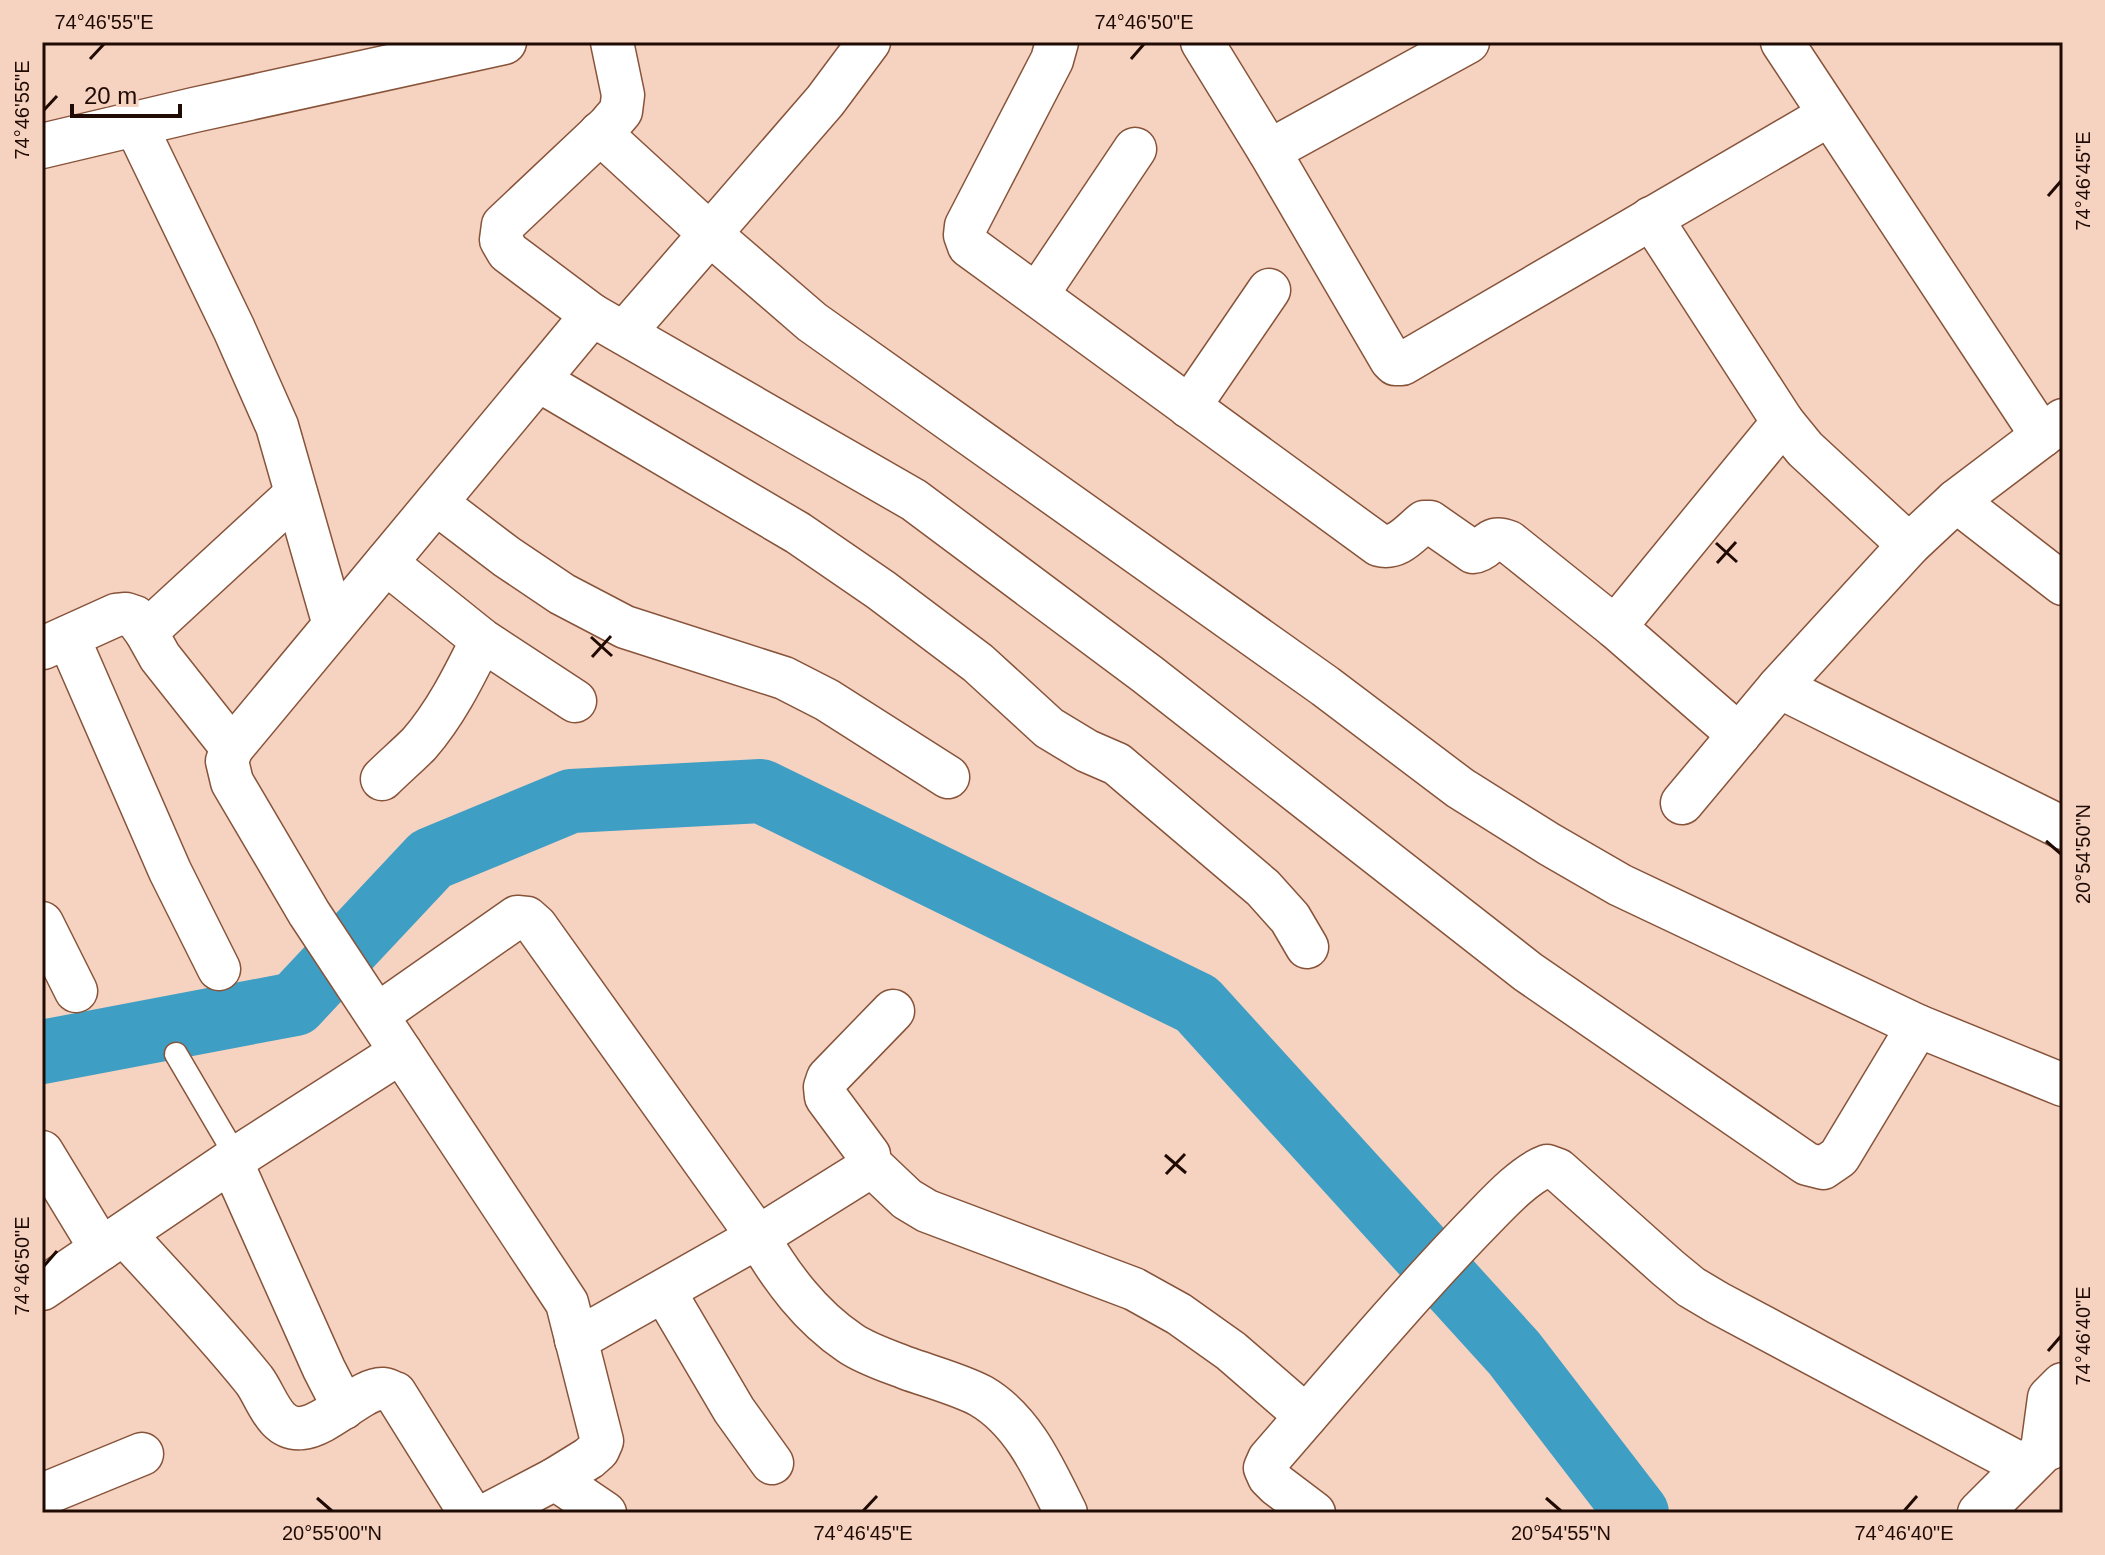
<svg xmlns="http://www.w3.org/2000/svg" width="2105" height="1555" font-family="Helvetica,sans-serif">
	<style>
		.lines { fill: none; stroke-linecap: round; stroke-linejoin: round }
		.river { stroke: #3f9ec3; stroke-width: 64 }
		.service-casing { stroke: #87543a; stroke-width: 25 }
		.minor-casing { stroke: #87543a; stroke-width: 45 }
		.tertiary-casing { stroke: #87543a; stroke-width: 47 }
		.secondary-casing { stroke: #87543a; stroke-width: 47 }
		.service { stroke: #fff; stroke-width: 22 }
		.minor { stroke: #fff; stroke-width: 42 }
		.tertiary { stroke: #fff; stroke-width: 44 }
		.secondary { stroke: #fff; stroke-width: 44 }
		.ticks { fill: none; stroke: #1f0b03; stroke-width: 3 }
		.neatline { fill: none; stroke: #1f0b03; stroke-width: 3 }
		.ticks-label { font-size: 20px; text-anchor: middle; fill: #1f0b03 }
	</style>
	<rect width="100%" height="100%" fill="#f6d2c1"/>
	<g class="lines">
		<!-- river -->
		<path class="river" d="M42,1052L295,1004L431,859L571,801L761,791L1197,1004L1514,1353L1637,1513"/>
		<defs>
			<path id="service" d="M176,1054L237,1158"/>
			<g id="minor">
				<path d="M1057,42L1052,60L966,226L965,235L969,246L1379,545C1398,550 1410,533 1424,522H1430L1473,552C1490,550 1487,533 1509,542L1615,627L1739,735"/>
				<path d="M1202,42L1269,151L1391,360L1395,364H1402L1829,115"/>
				<path d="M1782,42L2042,436"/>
				<path d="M135,124L234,329L277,426L334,625"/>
				<path d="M600,133L710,234L812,322L1325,686L1460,788L1549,844L1620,885L1918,1026"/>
				<path d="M1269,151L1468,42"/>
				<path d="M1651,218L1783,422L1805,449L1909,545"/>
				<path d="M1037,295L1135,149"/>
				<path d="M592,315L508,252L501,240L503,225L609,125L621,111L623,95L612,42"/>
				<path d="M624,333L825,101L869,42"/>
				<path d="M538,380L798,533L881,590L978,663L1049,728L1087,751L1117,764L1263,888L1290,918L1307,947"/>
				<path d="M1189,407L1269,290"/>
				<path d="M1956,501L2063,584"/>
				<path d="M436,503L507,557L562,594L625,627L784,678L827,700L948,777"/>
				<path d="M386,563L482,640L575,701"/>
				<path d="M1615,627L1783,422"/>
				<path d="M146,632L296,494"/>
				<path d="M68,637L170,871L219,969"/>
				<path d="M43,648L116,615L126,614L135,617L146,632L160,657L232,748"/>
				<path d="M1779,687L2063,828"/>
				<path d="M382,779C394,767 407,756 419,744C446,713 464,676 482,640"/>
				<path d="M1682,803L1779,687L1909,545L1956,501L2063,420"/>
				<path d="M42,923L76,991"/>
				<path d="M377,1015L517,917L527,918L536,926L758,1237L862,1172L869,1163V1155L826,1097L825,1087L828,1078L893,1011"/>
				<path d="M42,1152L101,1249"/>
				<path d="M231,1161L324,1369L344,1408"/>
				<path d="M869,1163L907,1199L927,1211L1134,1289L1179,1314L1231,1351L1306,1416"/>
				<path d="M124,1234C168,1282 213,1329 254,1380C267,1397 274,1431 302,1428C327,1426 363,1387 383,1389C387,1389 391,1392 395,1393L470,1513"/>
				<path d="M42,1289L231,1161L401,1052"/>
				<path d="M664,1291L734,1410L772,1463"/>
				<path d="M576,1340L758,1237C782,1278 810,1316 850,1343C866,1354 888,1361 906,1368C928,1376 961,1385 981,1396C1024,1421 1045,1471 1066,1513"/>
				<path d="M555,1479L605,1513"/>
				<path d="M42,1495L142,1454"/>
				<path d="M490,1513L555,1479L589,1458L598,1450L602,1441L567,1303L309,913L232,782L227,761L232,748L592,315L914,500L1147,674L1528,972L1807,1164L1823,1168L1839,1157L1918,1026L2063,1085"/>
				<path d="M1314,1513L1277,1485L1269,1477L1265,1468L1269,1459C1336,1382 1402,1303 1473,1229C1492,1210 1522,1175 1547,1166L1558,1170L1668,1268L1691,1287L1718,1303L2026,1467"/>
			</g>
			<path id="tertiary" d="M42,146L194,110L504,42"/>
			<g id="secondary">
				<path d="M2043,1450L2050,1398L2063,1385"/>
				<path d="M1980,1513L2043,1450L2063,1442"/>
			</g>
		</defs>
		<!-- service casing -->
		<use href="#service" class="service-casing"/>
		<!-- minor casing -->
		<use href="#minor" class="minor-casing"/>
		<!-- tertiary casing -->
		<use href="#tertiary" class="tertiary-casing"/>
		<!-- secondary casing -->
		<use href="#secondary" class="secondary-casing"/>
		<!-- service -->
		<use href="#service" class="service"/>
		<!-- minor -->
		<use href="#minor" class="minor"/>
		<!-- tertiary -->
		<use href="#tertiary" class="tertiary"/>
		<!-- secondary -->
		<use href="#secondary" class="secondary"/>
	</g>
	<!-- ticks -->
	<path class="ticks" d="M90,59L104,44M1131,59L1144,44M44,110L57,96M2048,196L2061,181M1716,543L1737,562M1717,563L1736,542M591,637L612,656M592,657L611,636M2046,841L2061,854M1165,1155L1186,1173M1166,1174L1185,1154M44,1266L57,1251M2048,1351L2061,1336M317,1498L332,1511M1546,1498L1561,1511M863,1511L877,1496M1904,1511L1917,1496"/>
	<!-- border -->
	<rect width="2105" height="1555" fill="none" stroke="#f6d2c1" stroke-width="88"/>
	<!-- scale -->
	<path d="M72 104v12h108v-12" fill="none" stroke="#1f0b03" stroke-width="4"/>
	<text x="84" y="104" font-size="24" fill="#1f0b03" stroke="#f6d2c1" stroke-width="6" paint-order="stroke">20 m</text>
	<rect x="44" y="44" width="2017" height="1467" class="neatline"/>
	<g class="ticks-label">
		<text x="104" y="29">74°46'55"E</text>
		<text x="1144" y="29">74°46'50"E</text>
		<text transform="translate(22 110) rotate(-90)" y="7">74°46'55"E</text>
		<text transform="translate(2083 181) rotate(-90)" y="7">74°46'45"E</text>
		<text transform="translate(2083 854) rotate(-90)" y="7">20°54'50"N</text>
		<text transform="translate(22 1266) rotate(-90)" y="7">74°46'50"E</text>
		<text transform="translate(2083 1336) rotate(-90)" y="7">74°46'40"E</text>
		<text x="332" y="1540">20°55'00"N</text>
		<text x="863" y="1540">74°46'45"E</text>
		<text x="1561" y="1540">20°54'55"N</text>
		<text x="1904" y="1540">74°46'40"E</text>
	</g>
</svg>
